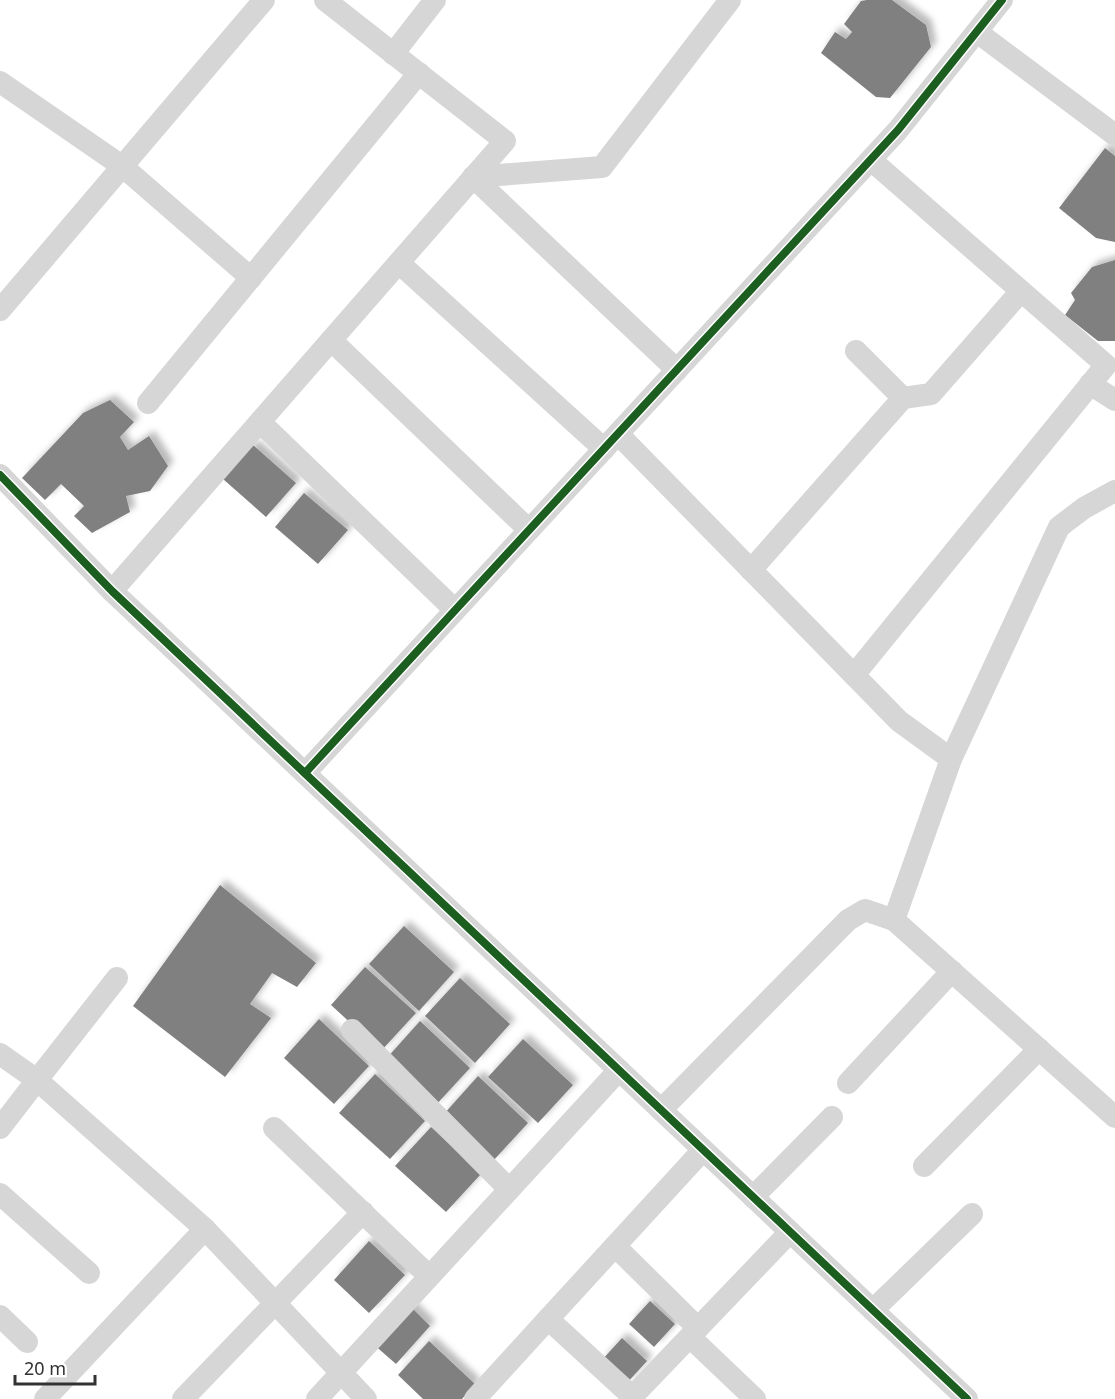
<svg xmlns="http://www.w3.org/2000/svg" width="1115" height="1399" font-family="'Noto Sans',sans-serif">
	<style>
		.building { fill: #808080; filter: url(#shadow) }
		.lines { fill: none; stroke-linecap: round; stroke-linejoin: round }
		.minor { stroke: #d6d6d6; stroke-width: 22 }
		.cycleway-casing { stroke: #fff; stroke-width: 11 }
		.cycleway { stroke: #1b5e20; stroke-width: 8 }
	</style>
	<defs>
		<filter id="shadow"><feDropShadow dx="5.5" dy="-5.5" stdDeviation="3" flood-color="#0004"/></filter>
	</defs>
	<rect width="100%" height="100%" fill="#fff"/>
	<!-- building -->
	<g class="building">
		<path d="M867,0H892L926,25L931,47L890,98L876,97L821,53L835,32L846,39L852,32L844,24L861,1Z"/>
		<path d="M1105,148L1115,156V242L1096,238L1059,208Z"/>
		<path d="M1115,260V341H1098L1065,315L1075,300L1071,293L1092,267Z"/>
		<path d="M110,400L134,422L120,437L128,450L149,436L168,466L150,491L126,496L130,512L92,533L74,516L84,506L61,484L45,500L22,478L83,413Z"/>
		<path d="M253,445L296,483L266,517L223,479Z"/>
		<path d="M304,493L348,530L318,564L275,527Z"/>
		<path d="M220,885L316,963L297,987L272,973L250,1004L271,1018L225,1077L133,1006Z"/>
		<path d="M404,926L454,972L419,1011L369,964Z"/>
		<path d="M365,967L416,1013L381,1051L331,1005Z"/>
		<path d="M460,978L510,1024L475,1063L425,1016Z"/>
		<path d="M319,1019L369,1066L334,1104L284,1058Z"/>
		<path d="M420,1021L470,1068L435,1106L385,1060Z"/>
		<path d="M523,1039L573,1085L538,1123L488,1077Z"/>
		<path d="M375,1074L425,1121L390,1159L339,1113Z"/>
		<path d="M478,1076L528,1123L493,1161L443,1115Z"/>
		<path d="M431,1127L481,1174L446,1212L395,1166Z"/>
		<path d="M369,1241L405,1275L369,1313L334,1280Z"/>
		<path d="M650,1301L675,1324L654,1347L629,1324Z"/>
		<path d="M408,1304L430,1326L396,1364L372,1343Z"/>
		<path d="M622,1338L647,1361L626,1384L601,1361Z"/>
		<path d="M429,1341L475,1384L462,1399H423L398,1375Z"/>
	</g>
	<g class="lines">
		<!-- minor -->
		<g class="minor">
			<path d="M977,32L1115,135"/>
			<path d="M393,54L435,0"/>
			<path d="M0,82L122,166L251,278"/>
			<path d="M473,177L602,167L730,0"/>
			<path d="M473,177L677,370"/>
			<path d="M399,263L604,449"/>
			<path d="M0,310L264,0"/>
			<path d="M331,340L529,530"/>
			<path d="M856,351L903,398"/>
			<path d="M1090,384L1115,400"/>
			<path d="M148,403L419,73"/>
			<path d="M260,422L455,610"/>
			<path d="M618,434L899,721L951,759L894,920"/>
			<path d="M0,475L112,591L967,1399"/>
			<path d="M751,570L903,398L931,394L1021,291"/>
			<path d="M112,591L505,141L325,0"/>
			<path d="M854,675L1106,365L871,160"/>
			<path d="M951,759L1059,527L1084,508L1115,491"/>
			<path d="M305,773L898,130L1002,0"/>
			<path d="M117,978L37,1080L205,1229"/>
			<path d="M352,1030L509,1189"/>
			<path d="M0,1054L37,1080L0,1128"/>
			<path d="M848,1083L952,971"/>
			<path d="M661,1110L848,920L865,910L894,920L1115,1117"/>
			<path d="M274,1128L429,1276"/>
			<path d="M924,1166L1039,1049"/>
			<path d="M0,1194L89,1273"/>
			<path d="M753,1197L832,1117"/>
			<path d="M615,1246L698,1328"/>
			<path d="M873,1310L972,1214"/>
			<path d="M0,1316L27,1342"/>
			<path d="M690,1337L755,1399"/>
			<path d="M633,1397L548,1319L703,1150"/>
			<path d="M45,1399L205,1229L366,1399"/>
			<path d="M183,1399L363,1212"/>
			<path d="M317,1399L619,1070"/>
			<path d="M475,1399L548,1319"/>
			<path d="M630,1399L790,1232"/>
		</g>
		<defs>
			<g id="cycleway">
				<path d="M0,475L112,591L967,1399"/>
				<path d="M305,773L898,130L1002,0"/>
			</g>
		</defs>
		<!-- cycleway casing -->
		<use href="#cycleway" class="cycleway-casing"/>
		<!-- cycleway -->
		<use href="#cycleway" class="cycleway"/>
	</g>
	<!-- scale -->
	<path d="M15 1375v9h80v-9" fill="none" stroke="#323232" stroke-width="3"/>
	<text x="24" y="1375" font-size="18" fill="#323232" stroke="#ffffff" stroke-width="4.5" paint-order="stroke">20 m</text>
</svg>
